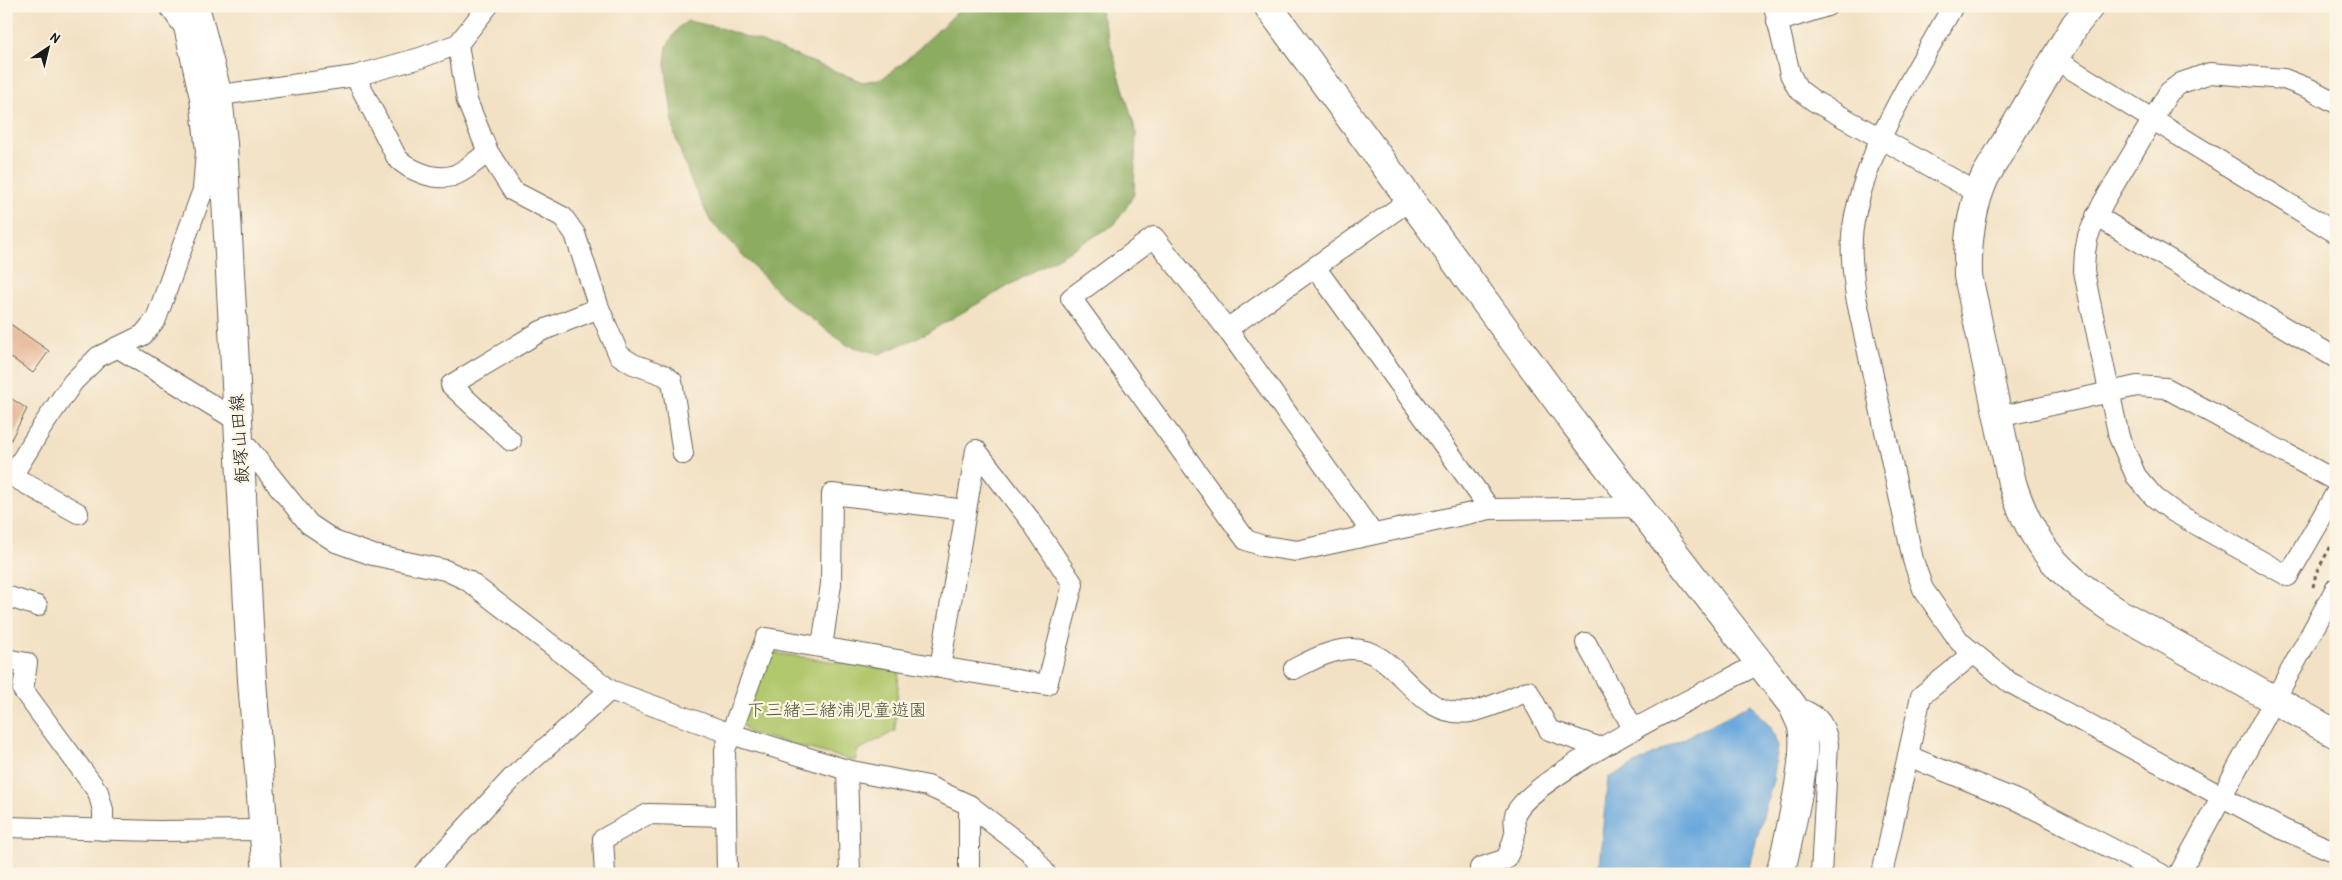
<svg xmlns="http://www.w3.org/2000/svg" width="2342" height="880" font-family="'Patrick Hand','Klee One',sans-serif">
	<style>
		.green { fill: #b1c86d; stroke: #667244 }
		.forest { fill: #8cac60; stroke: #54643e }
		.water { fill: #6ba8dd; stroke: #44627c }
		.building { fill: #e4ae8d }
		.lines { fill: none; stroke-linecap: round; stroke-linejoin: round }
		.street-casing { stroke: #676157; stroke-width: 22 }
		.secondary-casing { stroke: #676157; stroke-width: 30 }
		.path { stroke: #676157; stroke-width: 3; stroke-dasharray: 4 4; stroke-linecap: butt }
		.street { stroke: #fff; stroke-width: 20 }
		.secondary { stroke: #fff; stroke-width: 28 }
		.labels { text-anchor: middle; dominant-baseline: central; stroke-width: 4.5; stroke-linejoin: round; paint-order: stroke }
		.street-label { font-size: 18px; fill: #1c1c1c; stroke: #fcf5e5 }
		.park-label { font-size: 18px; fill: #505838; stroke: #fcf5e5 }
	</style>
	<rect width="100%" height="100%" fill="#fcf5e5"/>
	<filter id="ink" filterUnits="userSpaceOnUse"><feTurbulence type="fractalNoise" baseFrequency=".02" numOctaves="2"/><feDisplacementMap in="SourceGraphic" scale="10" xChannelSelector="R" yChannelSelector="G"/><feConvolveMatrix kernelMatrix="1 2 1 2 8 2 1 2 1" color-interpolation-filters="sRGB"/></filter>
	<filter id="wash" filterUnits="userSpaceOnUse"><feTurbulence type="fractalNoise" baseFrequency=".0096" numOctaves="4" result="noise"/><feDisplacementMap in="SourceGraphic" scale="20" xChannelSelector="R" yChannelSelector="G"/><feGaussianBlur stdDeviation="1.12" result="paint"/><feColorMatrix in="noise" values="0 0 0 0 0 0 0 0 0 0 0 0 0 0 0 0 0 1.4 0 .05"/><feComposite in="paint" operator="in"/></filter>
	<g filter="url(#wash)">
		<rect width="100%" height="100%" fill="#f2e1c4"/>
		<!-- green -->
		<path class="green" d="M767,652L899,671L895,731L858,750L855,761L749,733L741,723Z"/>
		<!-- forest -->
		<path class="forest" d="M964,6H1099L1136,132L1134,194L1126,208L1114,225L925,334L880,354L847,345L786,300L711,222L691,181L675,136L665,64L667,46L679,27L688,21L717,27L759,41L863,82L883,78L903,63Z"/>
		<!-- water -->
		<path class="water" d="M1751,704L1771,728L1778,746L1773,780L1747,874H1598L1608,778Z"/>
		<g id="blocks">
			<!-- building -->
			<g class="building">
				<path d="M6,321L49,351L33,373L6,354Z"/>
				<path d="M6,395L27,409L6,449Z"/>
			</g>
		</g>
	</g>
	<g filter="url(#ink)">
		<use href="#blocks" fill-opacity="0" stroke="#676157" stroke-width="1"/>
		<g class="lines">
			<defs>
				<g id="street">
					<path d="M169,6L184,27L200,98L355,76L420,58L458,44L488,6"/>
					<path d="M1774,6L1790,74L1798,89L1814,101L1978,193"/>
					<path d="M1953,6C1914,75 1869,142 1854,221C1849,246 1853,272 1856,297L1913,560L1923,589L1960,642L2009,682L2284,830L2336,852"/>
					<path d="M1777,22L1827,6"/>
					<path d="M458,44L467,101L488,152L513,191L563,217L575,234L599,308L619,355L633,364L664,375L672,381L683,454"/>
					<path d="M2055,59L2336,233"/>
					<path d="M355,76L397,158C409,170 434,181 452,176C465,172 477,160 488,152"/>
					<path d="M2336,103L2310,89L2284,79L2210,73L2181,83L2169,92L2103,203L2088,236L2085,252L2084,271L2089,297L2119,437L2136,476L2154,497L2174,512L2288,576L2336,493"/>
					<path d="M2096,216L2336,358"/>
					<path d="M1315,267L1490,509"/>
					<path d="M1227,329L1410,200"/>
					<path d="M117,347L238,421"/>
					<path d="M1998,417L2137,386L2166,388L2336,481"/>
					<path d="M240,438L309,524L336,542L373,555L445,570L467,580L610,690L731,734L847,770L928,786L969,805L1030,852L1046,874"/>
					<path d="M511,441L451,385L541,331L599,308"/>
					<path d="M78,513L12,476L42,427L73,382L98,357L143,335L156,319L203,190L206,151L200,98"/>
					<path d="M1373,534L1227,329L1154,237L1071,298L1246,540L1263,546L1297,551L1490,509L1640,507"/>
					<path d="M6,596L37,606"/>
					<path d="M1586,643L1634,730"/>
					<path d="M822,647L831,584L832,494L966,510"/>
					<path d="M6,659L27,663L23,690L98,792L103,810V830"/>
					<path d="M1294,669C1312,660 1331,649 1352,649C1400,649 1414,720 1470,712C1489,709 1510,698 1528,691L1549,730L1601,748"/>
					<path d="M1793,706C1816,715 1824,718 1828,744L1821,874"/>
					<path d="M1908,756L2021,802L2161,874"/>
					<path d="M847,770L850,874"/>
					<path d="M6,827L158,831L263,830"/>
					<path d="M1480,868L1506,859C1510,851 1513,842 1515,834C1516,828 1513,820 1515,815C1528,777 1718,686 1760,663"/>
					<path d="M423,874L511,779L610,690"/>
					<path d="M605,874L603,839L648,814L726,816"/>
					<path d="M727,874L725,750L766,638L1047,685L1073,584L1031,521L976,450L940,668"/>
					<path d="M969,874V805"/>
					<path d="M1882,874L1921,696L1973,654"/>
					<path d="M2179,874L2336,588"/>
				</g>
				<g id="secondary">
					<path d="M195,6L218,96L223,143L252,680L267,874"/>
					<path d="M1268,6L1574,423L1793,706C1796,713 1800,720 1802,727C1809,758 1788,841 1780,874"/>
					<path d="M2090,6L2075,25L1985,177C1971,208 1967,242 1968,276L2012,483C2034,550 2060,574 2117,612L2336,734"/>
				</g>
			</defs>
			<!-- street casing -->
			<use href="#street" class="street-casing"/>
			<!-- secondary casing -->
			<use href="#secondary" class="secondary-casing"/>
			<!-- path -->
			<path class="path" d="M2313,587L2316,573L2336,537"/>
			<!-- street -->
			<use href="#street" class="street"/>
			<!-- secondary -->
			<use href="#secondary" class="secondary"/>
		</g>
	</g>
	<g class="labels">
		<!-- street labels -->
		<g class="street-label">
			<text transform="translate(239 439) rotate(-94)">飯塚山田線</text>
		</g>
		<!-- park labels -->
		<g class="park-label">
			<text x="837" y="709">下三緒三緒浦児童遊園</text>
		</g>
	</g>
	<!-- margin -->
	<rect width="2342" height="880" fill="none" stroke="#fcf5e5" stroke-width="25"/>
	<!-- north arrow -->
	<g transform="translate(48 48) rotate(35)" stroke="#fcf5e5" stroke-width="4" paint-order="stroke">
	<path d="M0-4L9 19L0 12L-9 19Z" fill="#1c1c1c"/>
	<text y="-8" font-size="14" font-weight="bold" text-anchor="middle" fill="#1c1c1c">N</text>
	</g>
</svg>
